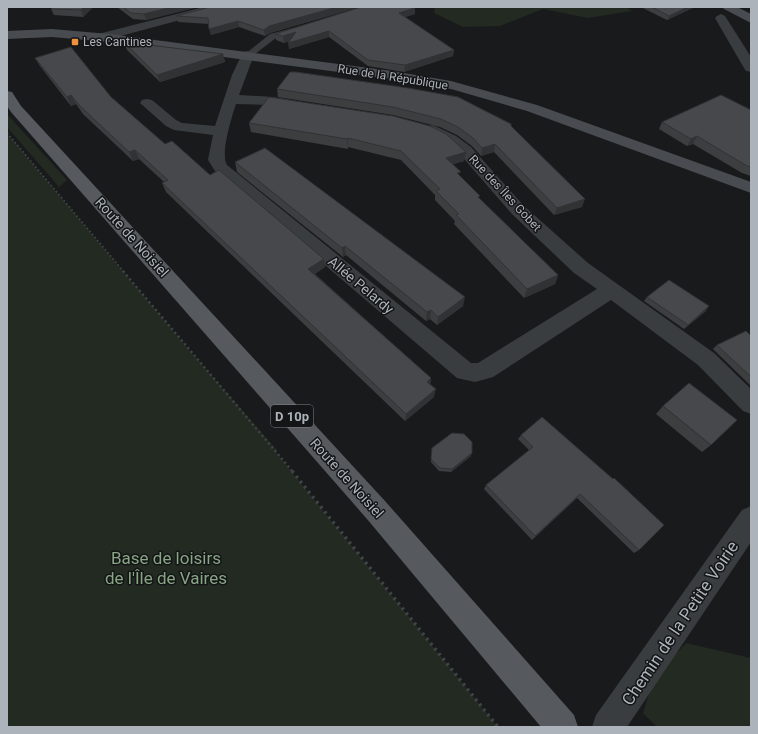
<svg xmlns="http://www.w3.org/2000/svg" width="758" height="734" font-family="Roboto,sans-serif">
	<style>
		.green { fill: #222a21 }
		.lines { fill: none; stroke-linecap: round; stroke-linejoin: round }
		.path-far2 { stroke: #404447; stroke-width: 2; stroke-dasharray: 1.5 2.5; stroke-linecap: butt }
		.path-far1 { stroke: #404447; stroke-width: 2.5; stroke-dasharray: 2 3; stroke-linecap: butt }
		.path { stroke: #404447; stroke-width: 3.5; stroke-dasharray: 2.5 4; stroke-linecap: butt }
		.lane { fill: #3a3d40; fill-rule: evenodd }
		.street { fill: #3a3d40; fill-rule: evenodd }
		.secondary { fill: #484c50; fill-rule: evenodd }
		.primary { fill: #565a5f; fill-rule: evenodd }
		.wall { fill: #3c3e40 }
		.shaded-wall { fill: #313234 }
		.building { fill: #46484b; stroke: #313234 }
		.poi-dot { fill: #ee913f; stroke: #141517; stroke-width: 1.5 }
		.labels { text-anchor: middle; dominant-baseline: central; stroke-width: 3; stroke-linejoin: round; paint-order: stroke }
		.far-poi-label { font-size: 12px; fill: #acb3bb; stroke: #141517; text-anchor: start }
		.far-street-label { font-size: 12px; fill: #acb3bb; stroke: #141517 }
		.shield { fill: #141517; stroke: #7e848a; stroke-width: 1 }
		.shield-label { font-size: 13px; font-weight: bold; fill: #acb3bb }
		.street-label { font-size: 14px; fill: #acb3bb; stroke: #141517 }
		.near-park-label { font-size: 17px; fill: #88a584; stroke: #141517 }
		.near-street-label { font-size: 17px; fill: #acb3bb; stroke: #141517 }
	</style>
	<rect width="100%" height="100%" fill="#191a1c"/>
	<!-- green -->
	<g class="green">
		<path d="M435,7H626L632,11L588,18L543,9L500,26L463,27L434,13Z"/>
		<path d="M7,114L67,180L59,187L7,127Z"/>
		<path d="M7,133L192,353L277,450L275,451L498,727H7Z"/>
		<path d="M686,643L751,658V727H657L643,713L654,678Z"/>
	</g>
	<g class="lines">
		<!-- path-far2 -->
		<path class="path-far2" d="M7,133L124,272"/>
		<!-- path-far1 -->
		<path class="path-far1" d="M123,271L293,472"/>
		<!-- path -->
		<path class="path" d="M292,471L498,727"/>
		<!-- lane -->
		<path class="lane" d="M293,28H296V32L276,38L251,57H248L244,55L270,34Z"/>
		<!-- street -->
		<g class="street">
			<path d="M204,7H223L221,9L102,41L98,40L96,37L98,34Z"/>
			<path d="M721,14L725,16L751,57V72L746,71L744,68L715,18L717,16Z"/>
			<path d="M248,51L253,52L254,55L239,95C260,96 281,97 301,102L303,105L301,108L296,109L270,105L236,104C232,116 220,154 227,165L471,363H478L597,289L574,273L512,214L459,153L446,142L427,133L424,130L427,127L432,125L437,127L456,136L471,147L524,206L588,263L714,353L751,389V414L743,411L698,365L611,300L493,377L475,382L457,378L215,171L208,160L213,135L174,130L166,126L140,103L142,100L147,99L152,100L176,120L182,123L215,126L232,75L243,52Z"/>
			<path d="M751,506V542L627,727H592L596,715L742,510Z"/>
		</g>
		<!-- secondary -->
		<g class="secondary">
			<path d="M722,7H737L751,14V23L724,9Z"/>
			<path d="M52,29L109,34L392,71L451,81L537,105L751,182V193L527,111L451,89L392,79L109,42L52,37L7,39V31Z"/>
		</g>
		<!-- primary -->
		<path class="primary" d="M7,91L12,92L21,106L385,501L574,715L578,727H541L367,519L11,112L7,106Z"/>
	</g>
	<!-- wall -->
	<g class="wall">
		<path d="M53,7H93L83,17L54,15L51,9Z"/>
		<path d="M117,7H198L146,20L133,19Z"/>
		<path d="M210,7H359L270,33L265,36L239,27L211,35L209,24L178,22L176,16Z"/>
		<path d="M641,7H695L667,20Z"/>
		<path d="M415,14L405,17L454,50L453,56L404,72L368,66L329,37L289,49L290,41L284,43L276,40L275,34Z"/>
		<path d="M124,42L223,54L225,62L160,82L127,50Z"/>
		<path d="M35,58L111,97L165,144L210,175L325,267L315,274L431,378L430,385L434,397L405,421L166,192L162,183L164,182L139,159L133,161L83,114L76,104L71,106L40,66Z"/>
		<path d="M277,89L511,124V126L582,207L554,215L494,152L481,156L472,146L457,135L440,127L393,115L278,97Z"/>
		<path d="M269,97L464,161L453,164L460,176L480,199L558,275L555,284L524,298L454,224L455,221L435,200V195L401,160L348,147V149L251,132L249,123Z"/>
		<path d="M751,110V176L742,173L693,144L687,146L659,129L662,122Z"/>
		<path d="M235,162L463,306L437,325L430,319L426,321L346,255L343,257L237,172Z"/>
		<path d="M647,297L706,311L684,329L644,301Z"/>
		<path d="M751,336V386L713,349L717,345Z"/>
		<path d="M663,406L711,445L702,452L656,414Z"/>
		<path d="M521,435L639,550L634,553L577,498L532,540L484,489L486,485L529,450L518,439Z"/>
		<path d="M432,448L471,456L451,472L439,471L431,462Z"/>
	</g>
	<!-- shaded-wall -->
	<g class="shaded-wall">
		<path d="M84,7H93L83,17L81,10Z"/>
		<path d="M172,7H198L146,20L144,14Z"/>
		<path d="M337,7H359L270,33L265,36L264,30L269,26Z"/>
		<path d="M688,7H695L667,20L669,16Z"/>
		<path d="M415,8V14L399,19V13Z"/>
		<path d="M238,21L239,27L211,35L209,29Z"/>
		<path d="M329,31V37L289,49L288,43Z"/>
		<path d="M296,32L297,39L284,43L283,36Z"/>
		<path d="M454,50L453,56L404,72L405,65Z"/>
		<path d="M223,54L225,62L160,82L157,75Z"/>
		<path d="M71,95L76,104L71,106L67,97Z"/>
		<path d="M697,136L693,144L687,146L691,139Z"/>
		<path d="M348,138V149L347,139Z"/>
		<path d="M495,144L494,152L481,156L482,148Z"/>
		<path d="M135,150L139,159L133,161L129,152Z"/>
		<path d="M466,152L464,161L445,167L446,158Z"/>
		<path d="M585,199L582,207L554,215L557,208Z"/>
		<path d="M345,246L346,255L343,257L342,248Z"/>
		<path d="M324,259L325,267L310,277L308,269Z"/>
		<path d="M558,275L555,284L524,298L527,289Z"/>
		<path d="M465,297L463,306L437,325L438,317Z"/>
		<path d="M709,306L706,311L684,329L688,325Z"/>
		<path d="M431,310L430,319L426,321L427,312Z"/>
		<path d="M431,378L430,385L427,382Z"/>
		<path d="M436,389L434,397L405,421L406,414Z"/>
		<path d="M472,453L471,456L451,472L452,469Z"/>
	</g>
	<!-- building -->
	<g class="building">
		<path d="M53,7H84L81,10L51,9Z"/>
		<path d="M123,7H172L144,14L131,13Z"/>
		<path d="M210,7H337L269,26L264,30L238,21L209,29L208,18L176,16Z"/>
		<path d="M361,7H412L415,8L399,13L454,50L405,65L368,60L329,31L288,43L296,32L283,36L275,34Z"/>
		<path d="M652,7H688L669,16Z"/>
		<path d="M124,42L223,54L157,75Z"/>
		<path d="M71,47L111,97L165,144L172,141L210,175L219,170L324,259L308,269L431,378L427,382L436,389L406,414L162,183L168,180L135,150L129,152L79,105L71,95L67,97L35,58Z"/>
		<path d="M290,72H296L408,88L458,97L511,124V126L585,199L557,208L495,144L482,148L473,138L458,127L441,119L393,107L277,89Z"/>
		<path d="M721,95L751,110V167L747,166L697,136L691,139L662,122Z"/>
		<path d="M269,97L393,116L430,126L446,134L466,152L446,158L461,172L457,173L480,196L478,197L558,275L527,289L456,215L459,214L436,191L440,189L401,151L348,138L347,139L249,123Z"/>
		<path d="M265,148L465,297L438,317L431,310L427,312L345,246L342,248L235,162Z"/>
		<path d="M669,280L709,306L688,325L647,297Z"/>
		<path d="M746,331L751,336V377L717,345Z"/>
		<path d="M689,383L737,420L711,445L663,406Z"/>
		<path d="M542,417L613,479L614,478L664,525L639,550L580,494L535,536L486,485L533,447L521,435Z"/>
		<path d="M452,433L464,434L472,442V453L452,469L440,468L431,459L432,448Z"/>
	</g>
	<!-- markers -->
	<rect class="poi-dot" x="71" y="38" width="8" height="8" rx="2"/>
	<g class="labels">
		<!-- far-poi labels -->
		<g class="far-poi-label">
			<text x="83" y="42">Les Cantines</text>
		</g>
		<!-- far-street labels -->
		<g class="far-street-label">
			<text transform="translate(393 77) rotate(9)">Rue de la République</text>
			<text transform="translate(505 193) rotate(47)">Rue des Îles Gobet</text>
		</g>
		<!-- shield labels -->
		<rect class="shield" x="271" y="405" width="42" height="22" rx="3"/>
		<g class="shield-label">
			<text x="292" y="416">D 10p</text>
		</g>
		<!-- street labels -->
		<g class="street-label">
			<text transform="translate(132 237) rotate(48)">Route de Noisiel</text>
			<text transform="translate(361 285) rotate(40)">Allée Pelardy</text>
			<text transform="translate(347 478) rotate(48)">Route de Noisiel</text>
		</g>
		<!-- near-park labels -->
		<g class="near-park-label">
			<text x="166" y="558">Base de loisirs<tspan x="166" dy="20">de l'Île de Vaires</tspan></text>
		</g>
		<!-- near-street labels -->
		<g class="near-street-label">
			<text transform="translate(680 623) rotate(-56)">Chemin de la Petite Voirie</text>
		</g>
	</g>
	<!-- border -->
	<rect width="758" height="734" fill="none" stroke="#acb3bb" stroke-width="16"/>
</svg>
